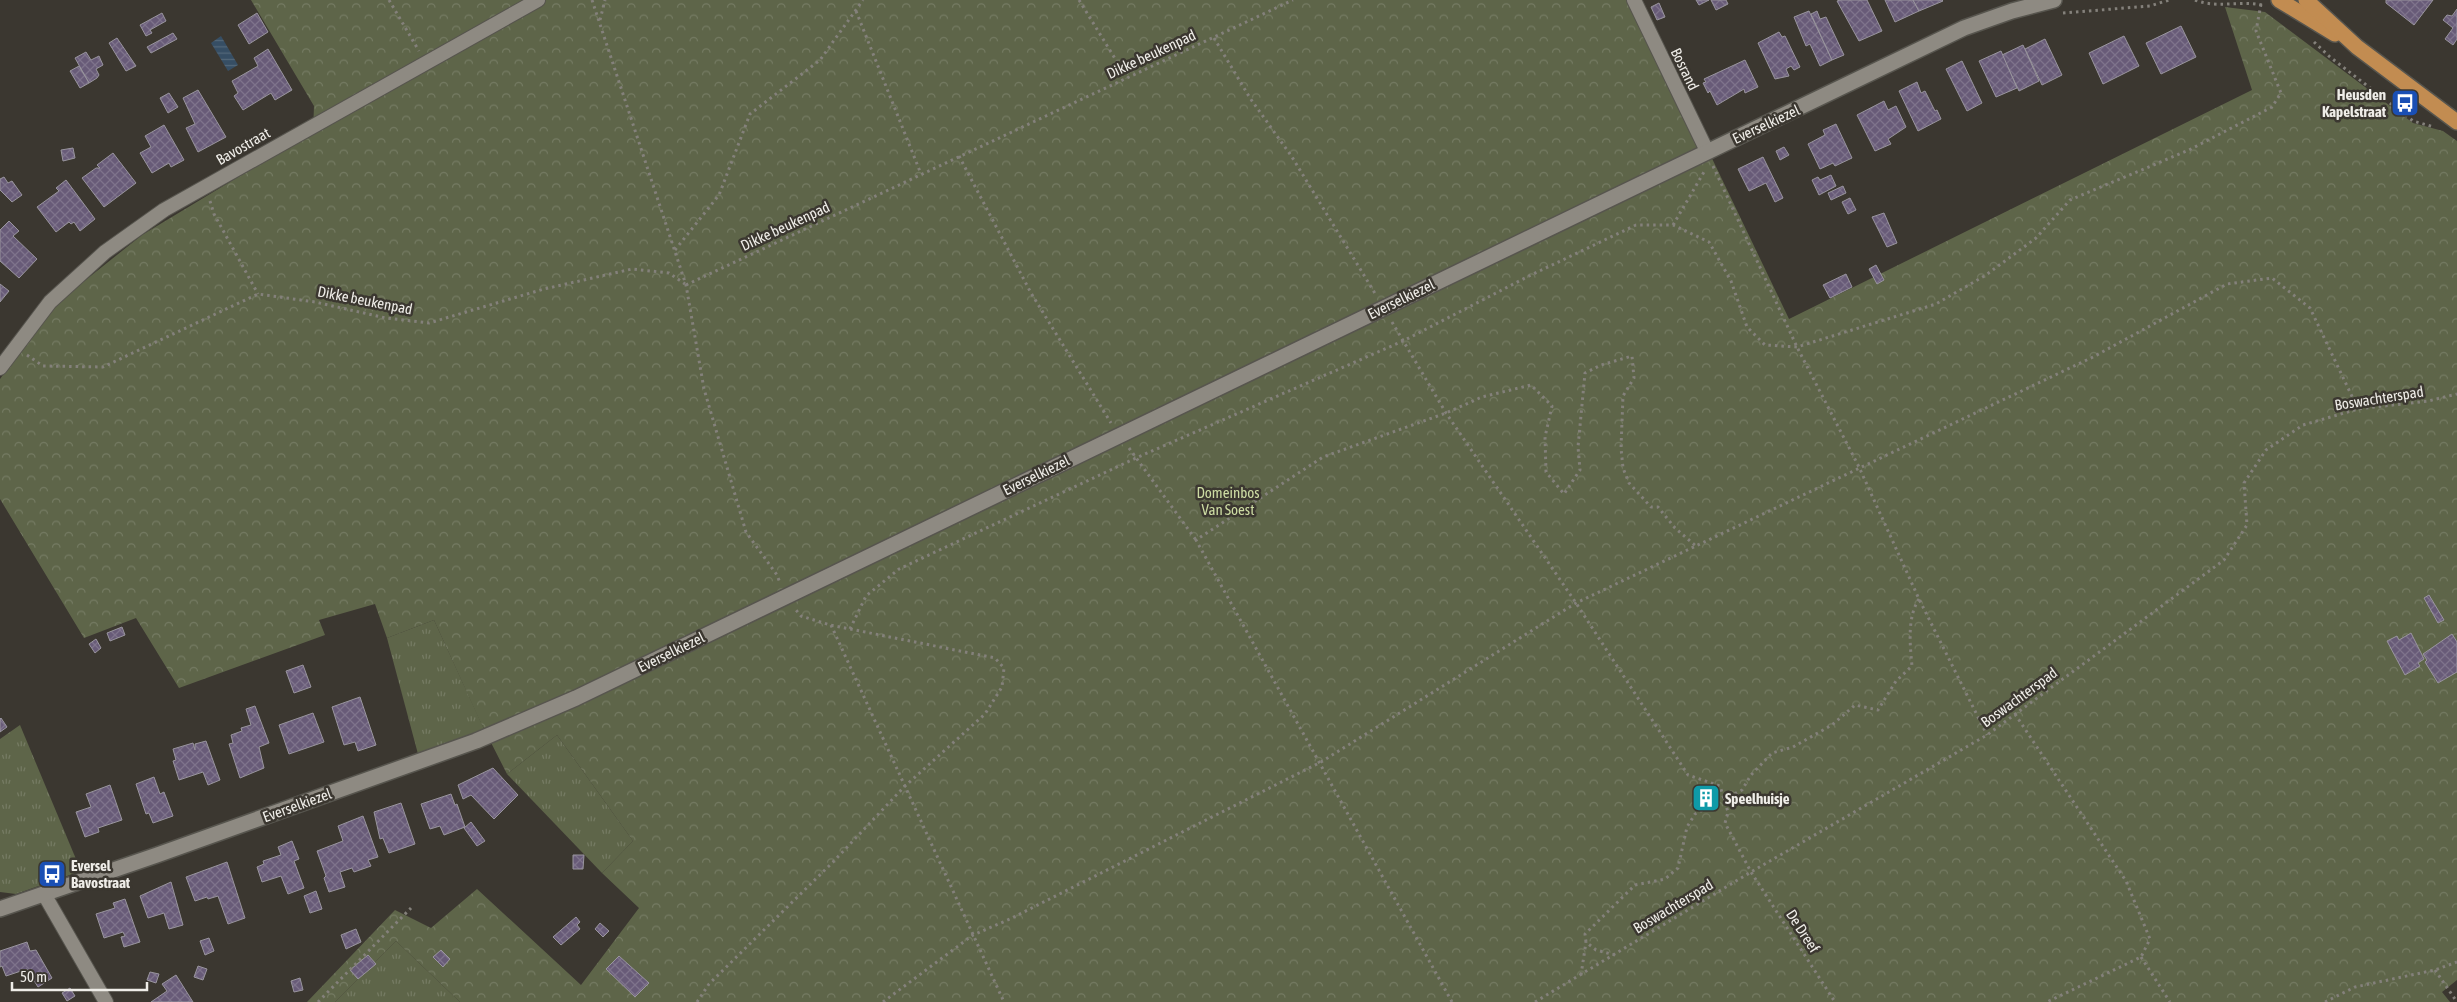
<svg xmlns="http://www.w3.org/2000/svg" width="2457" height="1002" font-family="'Asap Condensed',sans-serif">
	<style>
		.grass { fill: url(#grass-tufts) }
		.forest { fill: url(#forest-crowns) }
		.water { fill: url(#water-rules) }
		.building { fill: url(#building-cross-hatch); stroke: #99959e }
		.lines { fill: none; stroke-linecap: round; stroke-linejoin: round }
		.street-casing { stroke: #57554e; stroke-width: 16 }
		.secondary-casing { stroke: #57554e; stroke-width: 18 }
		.primary-casing { stroke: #57554e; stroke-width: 18 }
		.path { stroke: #84817b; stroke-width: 3; stroke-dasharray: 2.5 4; stroke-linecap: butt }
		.street { stroke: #8e8a82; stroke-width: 14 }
		.secondary { stroke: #8e8a82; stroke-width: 15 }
		.primary { stroke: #c28c51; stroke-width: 15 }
		.labels { text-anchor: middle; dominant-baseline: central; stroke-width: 5; stroke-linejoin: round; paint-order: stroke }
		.street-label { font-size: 15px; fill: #efede8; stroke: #3b3730 }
		.poi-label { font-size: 15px; font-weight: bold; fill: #efede8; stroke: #3b3730; text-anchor: start }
		.park-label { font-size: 15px; fill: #cddca3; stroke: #3b3730 }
	</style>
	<defs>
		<pattern id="grass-tufts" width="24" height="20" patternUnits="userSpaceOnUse" patternTransform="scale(1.25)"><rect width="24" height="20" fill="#5e6549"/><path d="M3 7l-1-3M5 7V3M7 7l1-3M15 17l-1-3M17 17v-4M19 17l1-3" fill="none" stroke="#757b63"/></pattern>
		<pattern id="forest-crowns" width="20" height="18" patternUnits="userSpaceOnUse" patternTransform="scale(1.25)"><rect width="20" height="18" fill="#5e6549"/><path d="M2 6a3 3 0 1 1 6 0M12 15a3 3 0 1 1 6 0" fill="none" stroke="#757b63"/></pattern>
		<pattern id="water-rules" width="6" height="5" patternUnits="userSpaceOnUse" patternTransform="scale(1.25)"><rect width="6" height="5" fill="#364e64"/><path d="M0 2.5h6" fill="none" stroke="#53687a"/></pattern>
		<pattern id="building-cross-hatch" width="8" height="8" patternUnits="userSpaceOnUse" patternTransform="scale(1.25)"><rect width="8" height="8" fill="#685b78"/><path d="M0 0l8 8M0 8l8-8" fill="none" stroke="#7e738b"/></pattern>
	</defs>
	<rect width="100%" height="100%" fill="#3b3730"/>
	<!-- grass -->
	<g class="grass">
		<path d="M434,620L484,729L418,754L387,638Z"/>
		<path d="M20,725L81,871L16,894L0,892V739Z"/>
		<path d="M557,735L633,841L602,873L507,774Z"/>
		<path d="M396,941L460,1002H335Z"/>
	</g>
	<!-- forest -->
	<path class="forest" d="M251,0H1636L1789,319L2252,90L2225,7L2265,12L2413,123L2443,131L2457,141V980L2442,992L2450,1002H460L396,941L335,1002H307L395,910L431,928L477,889L581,985L639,908L602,873L633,841L557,735L507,774L479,719L434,620L387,638L375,604L319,620L325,635L179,688L136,618L84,638L0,499V379L53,306L142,235L313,132L314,106Z"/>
	<!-- water -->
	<path class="water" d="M221,36L238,65L228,71L211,43Z"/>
	<!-- building -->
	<g class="building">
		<path d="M1696,0H1709L1699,5Z"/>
		<path d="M1711,0H1726L1728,4L1716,10Z"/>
		<path d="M1840,0H1867L1882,31L1859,41L1837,1Z"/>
		<path d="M1885,0H1913L1919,11L1895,22Z"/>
		<path d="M1913,0H1942L1943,1L1919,11Z"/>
		<path d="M2386,0H2433L2414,25L2386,3Z"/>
		<path d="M1659,3L1665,17L1657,20L1651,7Z"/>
		<path d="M2457,9V39L2453,45L2445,39L2453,28L2443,20L2447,15L2452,16Z"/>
		<path d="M1809,11L1832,60L1820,66L1810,44L1806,46L1794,17Z"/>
		<path d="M1817,11L1820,19L1826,17L1844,55L1832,60L1811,14Z"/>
		<path d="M162,13L166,21L150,30L152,33L146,36L140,25Z"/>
		<path d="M257,13L268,32L249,44L238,25Z"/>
		<path d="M2181,26L2196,57L2161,74L2146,43Z"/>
		<path d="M1779,32L1782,37L1785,36L1800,67L1794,70L1791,66L1786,69L1789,76L1775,79L1758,43Z"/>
		<path d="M173,33L177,39L151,53L147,47Z"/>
		<path d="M2124,36L2139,66L2103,84L2089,53Z"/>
		<path d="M117,38L136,66L126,71L109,43Z"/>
		<path d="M2045,39L2062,75L2042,85L2025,49Z"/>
		<path d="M2023,45L2039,81L2019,91L2002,55Z"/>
		<path d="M268,49L292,90L275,100L271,93L243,110L234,96L238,93L232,81L258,66L254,58Z"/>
		<path d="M2001,51L2017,88L1996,97L1979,61Z"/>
		<path d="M86,52L91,60L99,56L103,65L96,69L99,75L97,78L89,83L75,58Z"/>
		<path d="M1745,60L1758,87L1745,93L1744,89L1717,105L1710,91L1708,93L1703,83L1706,82L1704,79Z"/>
		<path d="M1962,61L1982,103L1967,111L1946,69Z"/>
		<path d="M79,66L89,83L80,88L70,71Z"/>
		<path d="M1917,82L1921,93L1925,91L1935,111L1937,110L1941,119L1918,131L1899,91Z"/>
		<path d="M198,90L226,137L198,152L186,128L195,124L183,98Z"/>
		<path d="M169,93L178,107L168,113L160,98Z"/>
		<path d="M1884,101L1888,110L1896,106L1906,127L1888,139L1891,144L1875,151L1857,115Z"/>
		<path d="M1836,124L1852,158L1835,166L1833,163L1820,169L1808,144L1825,135L1823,130Z"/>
		<path d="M164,125L184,160L171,167L169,163L152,173L140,153L151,147L145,136Z"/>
		<path d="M1784,147L1789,155L1780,160L1776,151Z"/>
		<path d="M73,148L75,158L63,161L61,150Z"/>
		<path d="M113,153L136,183L104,207L82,178L96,168H100L97,165Z"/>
		<path d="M1763,157L1783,198L1775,202L1766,183L1749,191L1738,169Z"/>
		<path d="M1831,175L1836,186L1819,195L1812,180L1818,177L1820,180Z"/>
		<path d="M4,177L8,183L12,181L22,195L12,202L0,190V179Z"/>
		<path d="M66,180L95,219L80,231L74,222L71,224L69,222L56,232L37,207L59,191L56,188Z"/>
		<path d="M1843,186L1846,193L1831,200L1828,193Z"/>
		<path d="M1850,198L1856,210L1848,214L1842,202Z"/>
		<path d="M1884,213L1897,243L1887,247L1872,217Z"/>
		<path d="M9,221L19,231L13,236L37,259L19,278L0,261V230Z"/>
		<path d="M1876,265L1884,280L1877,284L1869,269Z"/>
		<path d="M1846,274L1852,287L1830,298L1823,285Z"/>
		<path d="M0,284L9,291L0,302Z"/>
		<path d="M2429,595L2444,620L2438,623L2424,598Z"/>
		<path d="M122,627L125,635L110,641L107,633Z"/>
		<path d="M2411,633L2424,659L2418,663L2420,666L2405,675L2387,641L2397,636L2399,640Z"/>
		<path d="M2452,634L2457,642V672L2438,683L2425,662L2427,660L2423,654Z"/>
		<path d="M96,639L101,648L95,653L89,644Z"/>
		<path d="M303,665L311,687L294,693L286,671Z"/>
		<path d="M360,697L376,745L358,751L355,742L344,745L332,707Z"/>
		<path d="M255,706L269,743L259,747L264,768L240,778L229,744L233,743L231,735L242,731L241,728L251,725L246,709Z"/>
		<path d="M313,713L324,742L289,754L279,725Z"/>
		<path d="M1,718L7,727L0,732V719Z"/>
		<path d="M206,741L220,780L208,785L203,772L179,780L173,761L176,760L173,749L193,743L195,750V744Z"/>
		<path d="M493,768L518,795L494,819L471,795L463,799L458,785Z"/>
		<path d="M154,777L160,794L164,792L173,816L153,823L149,813L146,814L136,784Z"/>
		<path d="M110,785L122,820L98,828L99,832L85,837L76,812L91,807L86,794Z"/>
		<path d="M1705,787H1713L1717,789L1718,795L1716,801L1705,807H1699L1694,802L1697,794Z"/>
		<path d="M451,794L455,805L457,804L465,827L444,835L440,826L430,829L421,804Z"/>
		<path d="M401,803L415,844L389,853L383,838L380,839L374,812Z"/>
		<path d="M363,816L378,857L368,860L371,866L354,872L352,868L340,872L345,887L329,892L324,878L326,876L317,851L343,841L338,826Z"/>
		<path d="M471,822L485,841L477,846L464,828Z"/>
		<path d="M292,841L299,859L294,861L304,888L288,894L281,876L262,882L257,867L264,864L263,861L281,855L278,847Z"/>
		<path d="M573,855H584L583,869H573Z"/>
		<path d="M227,862L245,918L228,924L218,896L208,899L207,897L195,901L186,877Z"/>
		<path d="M171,882L183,925L169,929L164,913L148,918L140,896Z"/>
		<path d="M316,891L322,909L310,913L304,896Z"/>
		<path d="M125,899L140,942L124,947L121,937L125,936L123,932L104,938L96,914L115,908L113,903Z"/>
		<path d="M576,917L580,922L577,925L580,929L561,945L553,937Z"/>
		<path d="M600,923L609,931L603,937L595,929Z"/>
		<path d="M356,929L361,942L346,949L341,935Z"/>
		<path d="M209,938L214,951L205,955L200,941Z"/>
		<path d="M27,942L30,951L36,950L52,978L38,987L27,969L6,976L2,966L0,967V951Z"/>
		<path d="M441,950L450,959L443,967L433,957Z"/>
		<path d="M368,955L376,964L358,979L350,970Z"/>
		<path d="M619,956L649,983L635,997L606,969Z"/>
		<path d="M198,966L207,969L203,980L194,977Z"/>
		<path d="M150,972L159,974L156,983L147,980Z"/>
		<path d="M176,975L193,1002H151L167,991L162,984Z"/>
		<path d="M300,978L303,990L294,992L291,981Z"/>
		<path d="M70,988L75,996L67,1001L62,993Z"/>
	</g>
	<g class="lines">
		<defs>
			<g id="street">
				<path d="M1634,0L1707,151"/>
				<path d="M0,368L50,302L105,252L164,210L538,0"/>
				<path d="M44,894L106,1002"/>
			</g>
			<path id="secondary" d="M0,909L157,855L476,741L576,698L1964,28L2012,11L2054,0"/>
			<g id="primary">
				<path d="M2279,0L2335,34"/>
				<path d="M2306,0L2357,47L2457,122"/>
			</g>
		</defs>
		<!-- street casing -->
		<use href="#street" class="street-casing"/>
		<!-- secondary casing -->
		<use href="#secondary" class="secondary-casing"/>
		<!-- primary casing -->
		<use href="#primary" class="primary-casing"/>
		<!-- path -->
		<g class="path">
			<path d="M389,0L419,51"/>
			<path d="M592,0L686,285L704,389L746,532L777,575L780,583"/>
			<path d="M1079,0L1127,78"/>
			<path d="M2195,0C2218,9 2240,0 2262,5"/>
			<path d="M856,11L921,174"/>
			<path d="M2063,13L2150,6L2169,0"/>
			<path d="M600,20L605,0"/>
			<path d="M1214,38L1250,98L1292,157L1376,295"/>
			<path d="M2314,42L2330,57L2413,121L2434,127"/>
			<path d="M959,156L1031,293L1111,423"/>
			<path d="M1713,166L1797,347L1859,467L1919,599L1987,735"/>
			<path d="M210,201L214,214L258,294"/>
			<path d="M1673,225L1704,172"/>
			<path d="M675,250L719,195L750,114L820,60L863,0"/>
			<path d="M686,285L1293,0"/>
			<path d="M1392,322L1446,413L1576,603L1688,775L1720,786L1728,812L1725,823L1751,872L1835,1002"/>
			<path d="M27,355L43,366L103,367L258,294L315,302L386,318L429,323L544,289L632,269L669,273L685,284"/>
			<path d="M1129,448L1196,540"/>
			<path d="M831,625L1004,1002"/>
			<path d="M850,629L866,596L899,569L1136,458L1403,341L1529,276L1636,225H1673L1709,242L1731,281L1747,327L1765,345L1797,347L1936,304L1986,275L2036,238L2070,200L2189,150L2272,107L2281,93L2256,31L2261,4L2263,2"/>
			<path d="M2015,714L2126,881L2150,939L2141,957L2047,1002"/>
			<path d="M1615,955L1596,950L1586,942L1585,934L1635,885L1665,879L1678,868L1687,827L1695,814L1742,790L1751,775L1772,753L1793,747L1832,725L1855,705L1878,710L1896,681L1912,666C1910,645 1907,617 1919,599"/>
			<path d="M2141,957L2170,1002"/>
			<path d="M2435,970L2457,1002"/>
			<path d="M1581,975L1586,942"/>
			<path d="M318,1002L411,908"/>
			<path d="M697,1002L709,984L833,862L904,787L985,714L1002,687L1004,668L995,658L830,625L801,616L796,610"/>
			<path d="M883,1002L973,935L1010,919L1321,762L1576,603L2093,357L2227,284L2272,278L2310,308L2358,409"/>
			<path d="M1452,1002L1196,540L1323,457L1446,413L1482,397L1531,385L1552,406L1545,437L1546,472L1564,494L1580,470L1578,447L1585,373L1601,365L1632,356L1634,378L1623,396L1621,448L1623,468L1629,483L1651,507H1658L1675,528L1697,547"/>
			<path d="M1535,1002L1751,872L1987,735L2224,560L2247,525L2244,483L2266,450L2303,425L2358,409L2428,401L2457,394"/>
			<path d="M2325,1002L2355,987L2435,970L2457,962"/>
		</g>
		<!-- street -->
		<use href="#street" class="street"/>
		<!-- secondary -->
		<use href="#secondary" class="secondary"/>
		<!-- primary -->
		<use href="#primary" class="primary"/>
	</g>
	<!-- icons -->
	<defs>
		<symbol id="bus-square" viewBox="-11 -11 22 22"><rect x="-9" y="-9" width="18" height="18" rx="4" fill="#1a4fb4" stroke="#3b3730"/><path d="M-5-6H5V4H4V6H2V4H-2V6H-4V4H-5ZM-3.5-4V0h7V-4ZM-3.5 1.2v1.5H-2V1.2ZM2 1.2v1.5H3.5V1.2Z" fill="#fff"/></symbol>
		<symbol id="building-square" viewBox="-11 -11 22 22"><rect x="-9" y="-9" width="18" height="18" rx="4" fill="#0f9aa8" stroke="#3b3730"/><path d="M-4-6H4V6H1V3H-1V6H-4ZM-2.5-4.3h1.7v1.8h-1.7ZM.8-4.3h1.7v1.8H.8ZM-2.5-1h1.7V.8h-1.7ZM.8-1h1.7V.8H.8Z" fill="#fff"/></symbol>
	</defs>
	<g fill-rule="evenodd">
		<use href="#bus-square" x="2389" y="87" width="32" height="32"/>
		<use href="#building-square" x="1690" y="782" width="32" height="32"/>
		<use href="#bus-square" x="36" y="858" width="32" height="32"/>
	</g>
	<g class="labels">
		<!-- street labels -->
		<g class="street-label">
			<text transform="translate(1151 54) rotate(-25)">Dikke beukenpad</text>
			<text transform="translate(1685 69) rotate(64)">Bosrand</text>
			<text transform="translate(1766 124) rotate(-25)">Everselkiezel</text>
			<text transform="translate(243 146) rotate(-30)">Bavostraat</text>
			<text transform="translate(785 226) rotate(-25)">Dikke beukenpad</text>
			<text transform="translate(1401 299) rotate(-26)">Everselkiezel</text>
			<text transform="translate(365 300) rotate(11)">Dikke beukenpad</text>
			<text transform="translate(2379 398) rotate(-9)">Boswachterspad</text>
			<text transform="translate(1036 475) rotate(-26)">Everselkiezel</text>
			<text transform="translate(671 652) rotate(-26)">Everselkiezel</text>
			<text transform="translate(2019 697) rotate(-36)">Boswachterspad</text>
			<text transform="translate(297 805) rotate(-20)">Everselkiezel</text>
			<text transform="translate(1673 906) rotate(-31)">Boswachterspad</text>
			<text transform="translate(1803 931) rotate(57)">De Dreef</text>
		</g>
		<!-- poi labels -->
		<g class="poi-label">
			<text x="2386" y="94" text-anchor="end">Heusden<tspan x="2386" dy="17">Kapelstraat</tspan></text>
			<text x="1725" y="798">Speelhuisje</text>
			<text x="71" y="865">Eversel<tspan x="71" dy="17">Bavostraat</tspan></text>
		</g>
		<!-- park labels -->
		<g class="park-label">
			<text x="1228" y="492">Domeinbos<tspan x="1228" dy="17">Van Soest</tspan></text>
		</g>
	</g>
	<!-- scale -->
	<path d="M12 982v8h135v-8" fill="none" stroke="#efede8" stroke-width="2.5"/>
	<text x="20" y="982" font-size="15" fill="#efede8" stroke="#3b3730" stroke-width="4" paint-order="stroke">50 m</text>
</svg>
